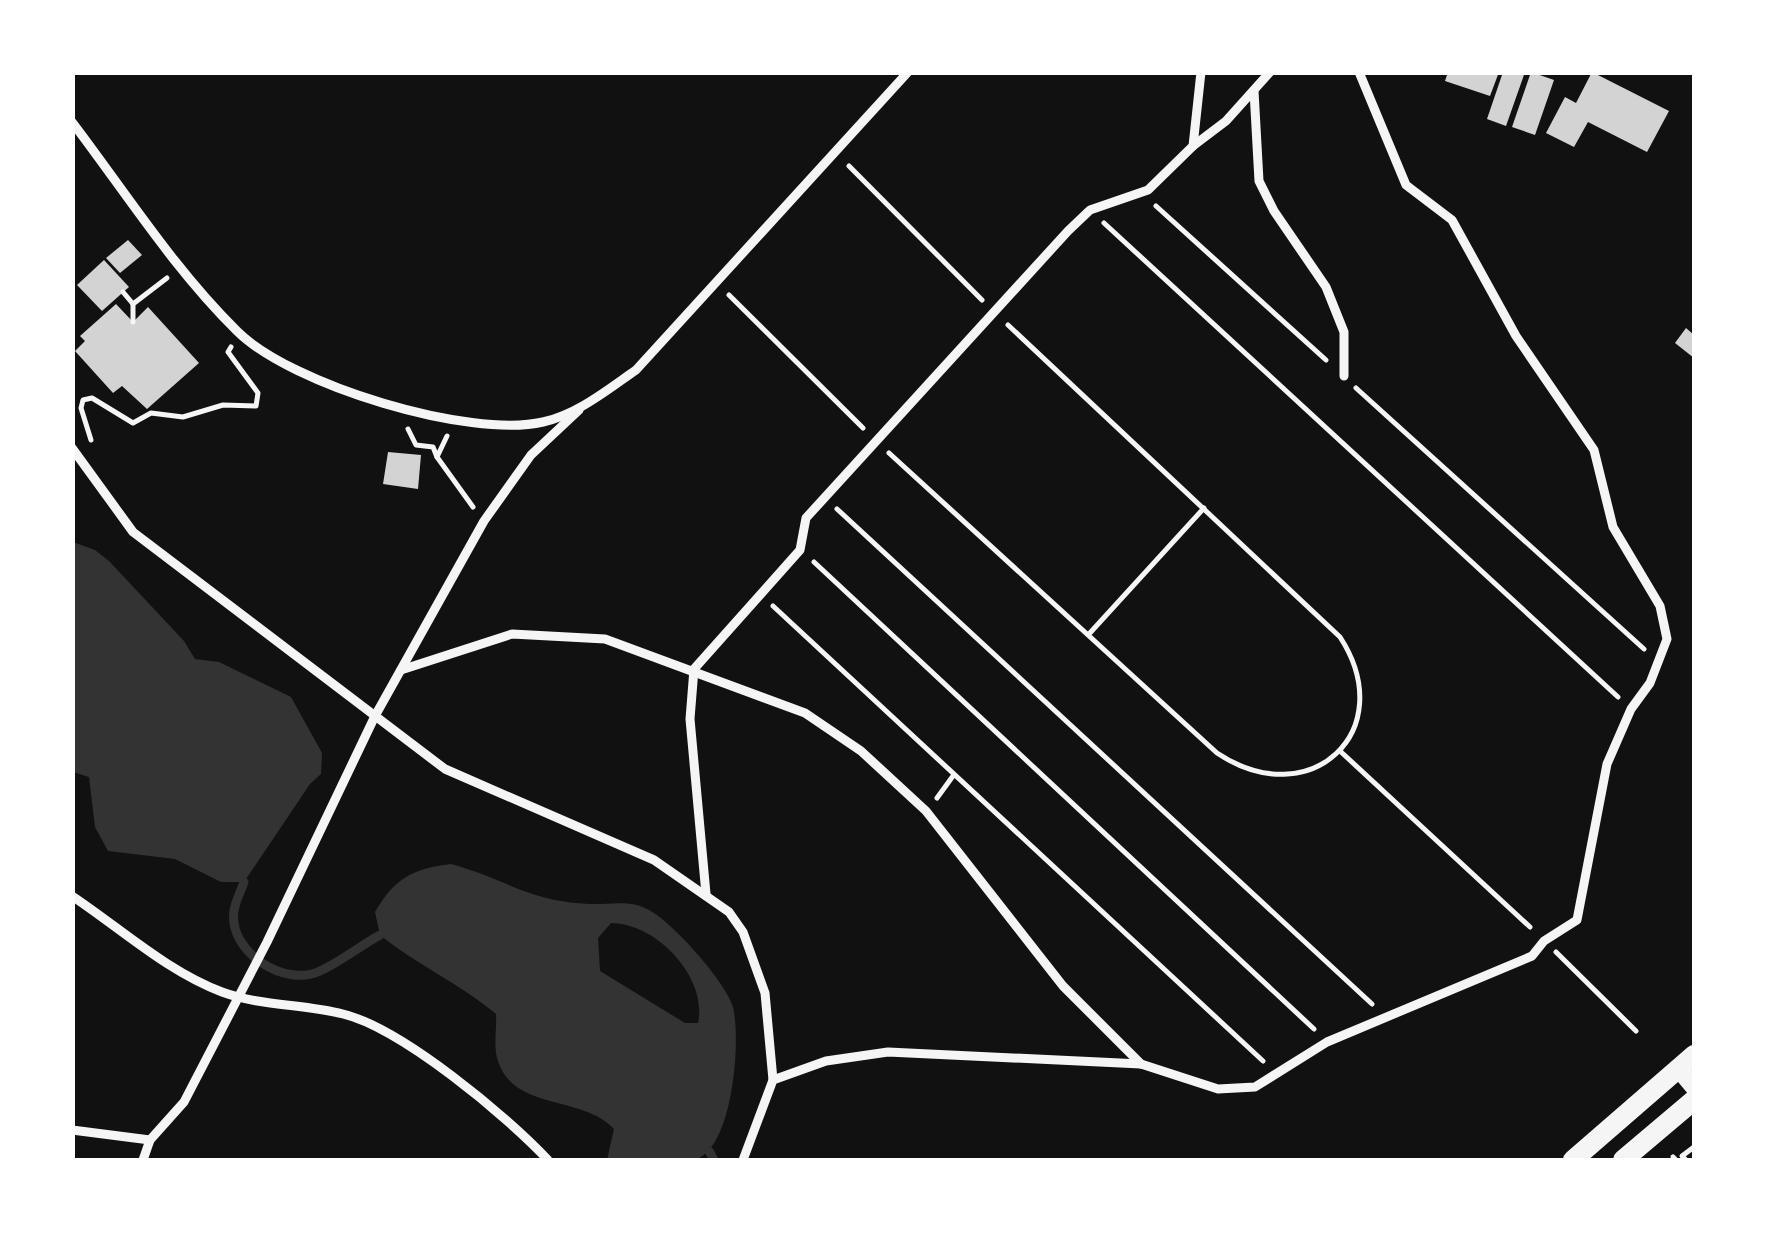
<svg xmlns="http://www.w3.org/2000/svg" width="1767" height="1233" font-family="Jost,sans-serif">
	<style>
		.water { fill: #333; fill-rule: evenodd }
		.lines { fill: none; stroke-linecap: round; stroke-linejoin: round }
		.stream { stroke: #333; stroke-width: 9 }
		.building { fill: #d3d3d3 }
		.path { stroke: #f5f5f5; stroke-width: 5 }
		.pedestrian { stroke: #f5f5f5; stroke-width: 9 }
		.tertiary { stroke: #f5f5f5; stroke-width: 18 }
		.secondary { stroke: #f5f5f5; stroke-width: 20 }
	</style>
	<rect width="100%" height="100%" fill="#111"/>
	<!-- water -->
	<g class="water">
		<path d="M73,542L95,550L109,561L184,641L195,659L219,662L291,697L322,753L321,774L310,784L244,882H221L175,859L108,851L95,827L89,777L73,772Z"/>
		<path d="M451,864C506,879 527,901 589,904C610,905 630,899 649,910C672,922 726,982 733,1007C741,1041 733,1142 699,1158C682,1167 628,1161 607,1160L614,1129C583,1095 514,1111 498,1061C493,1048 497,1028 496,1014C459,983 417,965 380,935L375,912C395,878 412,869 451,864ZM611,923C656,923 708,977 698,1023H685L600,971L598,938Z"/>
	</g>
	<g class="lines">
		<!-- stream -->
		<g class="stream">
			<path d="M244,882C241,891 235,902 234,911C228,952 285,988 320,971C340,962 360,946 380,935"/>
			<path d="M709,1151L714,1160"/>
		</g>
	</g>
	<!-- building -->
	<g class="building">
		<path d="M1448,72H1499L1490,96L1445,81Z"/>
		<path d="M1503,72H1525L1506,126L1487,119Z"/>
		<path d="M1531,72L1554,80L1535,135L1512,127Z"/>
		<path d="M1592,72L1669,111L1647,152L1588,122L1574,147L1546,133L1565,97L1576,103Z"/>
		<path d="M128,240L142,255L120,273L106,258Z"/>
		<path d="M104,260L129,287L102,311L77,285Z"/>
		<path d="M116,304L133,322L148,307L199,363L147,409L122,386L113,393L75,351L85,341L80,336Z"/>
		<path d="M1686,328L1694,335V358L1675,343Z"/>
		<path d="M388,452L421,455L418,489L383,484Z"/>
	</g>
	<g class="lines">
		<!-- path -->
		<g class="path">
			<path d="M849,166L982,300"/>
			<path d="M1156,206L1326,360"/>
			<path d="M1104,223L1618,697"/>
			<path d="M123,292L133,304"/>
			<path d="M729,295L863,428"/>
			<path d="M133,322V304L167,278"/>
			<path d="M1356,388L1644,649"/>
			<path d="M408,429L416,445L433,447L437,457L447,436"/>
			<path d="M91,440L81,408L83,400L92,398L133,423L151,413L183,417L223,405L256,406L258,393L228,352L231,347"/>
			<path d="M889,453L1217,753C1310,815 1401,731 1340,637L1008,325"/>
			<path d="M437,457L473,507"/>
			<path d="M837,509L1372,1004"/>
			<path d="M814,562L1314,1029"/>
			<path d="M773,606L1263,1061"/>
			<path d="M1089,634L1204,508"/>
			<path d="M1340,751L1530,927"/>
			<path d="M937,798L953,776"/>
			<path d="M1556,952L1636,1031"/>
			<path d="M1673,1157L1676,1160"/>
			<path d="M1686,1160L1682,1156L1694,1147"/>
		</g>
		<!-- pedestrian -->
		<g class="pedestrian">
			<path d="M1254,91L1259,181L1274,211L1326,287L1344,332V376"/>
			<path d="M72,122C126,193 174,269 237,331C291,385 470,439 543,422C578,414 607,390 636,370L908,72"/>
			<path d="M1193,146L1226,121L1270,72"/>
			<path d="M72,448L133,532L445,769L654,860L729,912L743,932L765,993L773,1080"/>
			<path d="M401,670L512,634L605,639L805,713L861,751L926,811L1063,986L1141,1064"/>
			<path d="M706,894L690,719L694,669L800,550L806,518L1068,231L1090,210L1148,190L1193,146L1201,72"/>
			<path d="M72,896C120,928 168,972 222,992C260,1006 304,1004 343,1014C401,1028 507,1116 548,1160"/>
			<path d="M72,1130L150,1140"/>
			<path d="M143,1160L150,1140L184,1102L267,942L375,716L484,521L531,455L579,410"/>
			<path d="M743,1160L773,1080L826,1061L888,1052L1141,1064L1218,1089L1255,1087L1327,1042L1532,956L1544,941L1577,920L1607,764L1631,709L1650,683L1667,639L1660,606L1613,527L1594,450L1516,336L1452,220L1406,185L1359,72"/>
		</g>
		<!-- tertiary -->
		<path class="tertiary" d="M1679,1069L1694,1087"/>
		<!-- secondary -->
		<g class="secondary">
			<path d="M1573,1160L1694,1055"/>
			<path d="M1623,1160L1694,1100"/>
		</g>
	</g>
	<!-- border -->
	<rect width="1767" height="1233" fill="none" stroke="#ffffff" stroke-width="150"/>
</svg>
